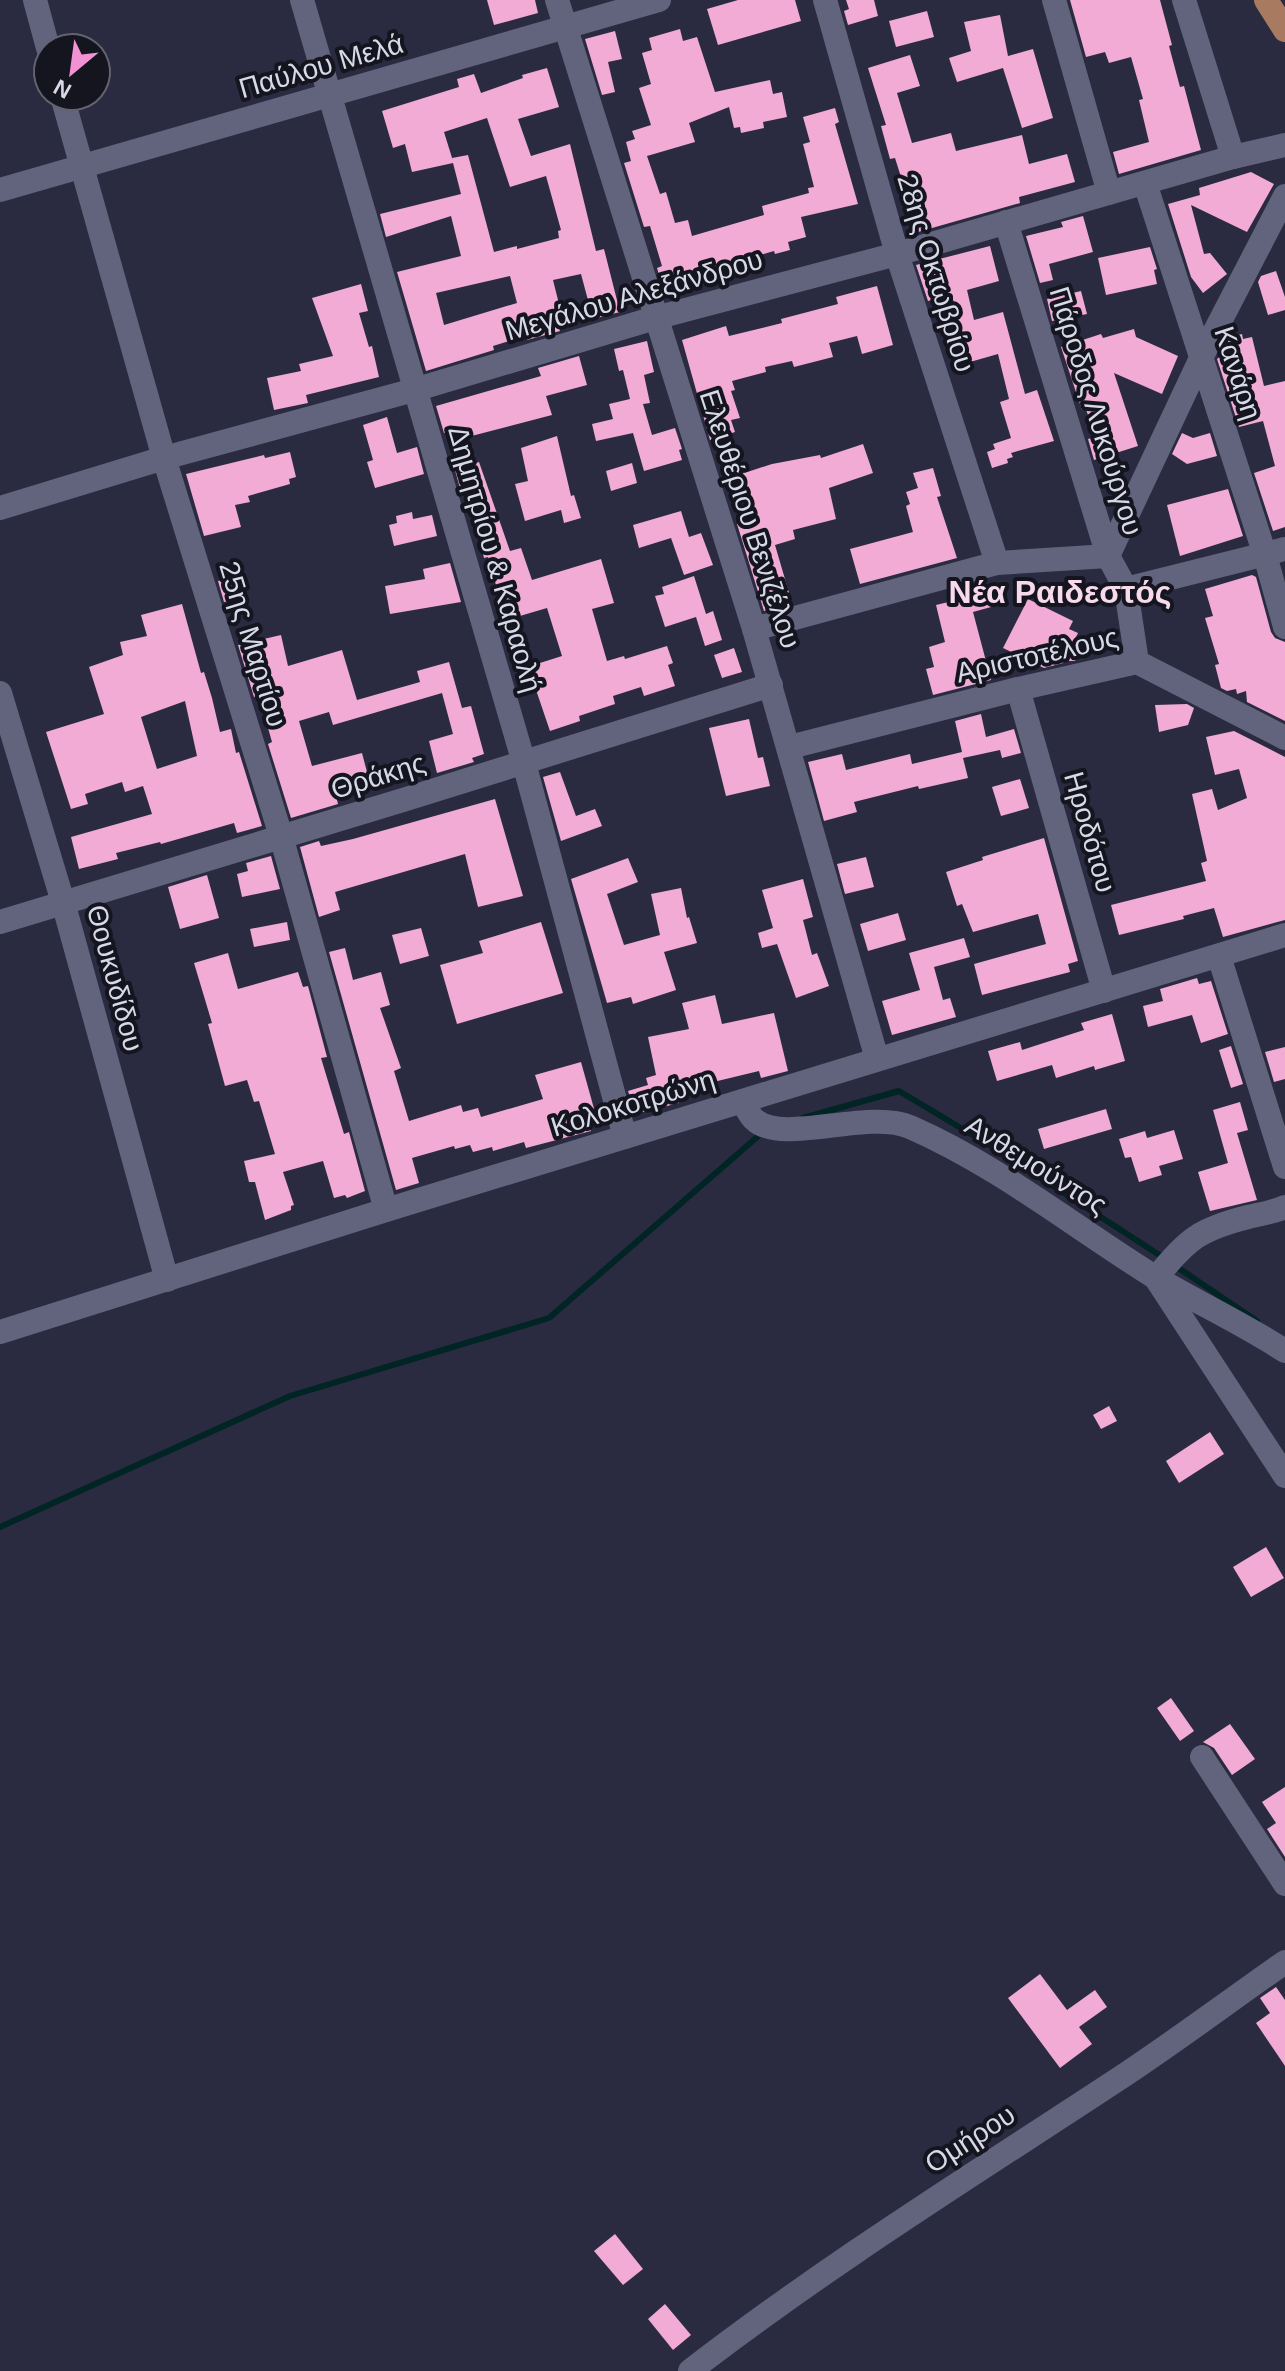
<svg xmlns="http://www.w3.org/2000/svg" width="1285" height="2371" font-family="Helvetica,sans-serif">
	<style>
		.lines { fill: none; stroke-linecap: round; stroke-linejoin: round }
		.stream { stroke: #012425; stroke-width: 6 }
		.building { fill: #f1abd5; fill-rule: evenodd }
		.minor { stroke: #62647e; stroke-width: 24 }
		.major { stroke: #a87b61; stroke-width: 24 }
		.labels { text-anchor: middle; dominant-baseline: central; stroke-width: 8; stroke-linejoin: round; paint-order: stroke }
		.street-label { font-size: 28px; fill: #d7d9e7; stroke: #14151f }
		.quarter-label { font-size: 32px; font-weight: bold; fill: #f7daec; stroke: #14151f }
	</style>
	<rect width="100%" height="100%" fill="#2a2b41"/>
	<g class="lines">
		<!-- stream -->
		<g class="stream">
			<path d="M803,1118L899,1091L996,1149L1164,1258"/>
			<path d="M1174,1265L1257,1321"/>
			<path d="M0,1527L290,1396L549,1318L763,1132"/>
		</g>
	</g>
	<!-- building -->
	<g class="building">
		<path d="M487,0H535L538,13L494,25Z"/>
		<path d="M738,0H795L801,21L718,45L707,9Z"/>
		<path d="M846,0H874L878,16L848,25L844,11L849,9Z"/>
		<path d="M1070,0H1160L1172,45L1169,46L1180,87L1184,86L1201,150L1119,174L1113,152L1149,142L1139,100L1143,99L1131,57L1109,63L1105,52L1086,57Z"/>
		<path d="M927,11L934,37L896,47L889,21Z"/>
		<path d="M1000,15L1008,56L1033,49L1053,118L1022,128L1003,68L957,82L949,58L971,51L964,22Z"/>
		<path d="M680,29L683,41L697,37L715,92L770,80L773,94L782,92L787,117L763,122L764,128L741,133L740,127L734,128L729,107L689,123L695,142L647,156L660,194L666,192L675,223L688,220L692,236L764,215L762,206L809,193L808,188L814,187L803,144L810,142L803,117L835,108L839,122L835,124L858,204L801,217L806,237L788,242L790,250L775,254L774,251L703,271L707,284L665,296L657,268L662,266L650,226L644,227L624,163L631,161L626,142L635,139L632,131L651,125L639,88L651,84L642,53L652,50L649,38Z"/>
		<path d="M615,31L622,59L608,62L615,92L602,95L585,39Z"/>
		<path d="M910,55L920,86L897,93L912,143L951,133L956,151L1022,135L1029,164L1067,154L1075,182L1019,197L1020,203L918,232L915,224L909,225L900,195L906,193L895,158L890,159L881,126L886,125L868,68Z"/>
		<path d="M547,68L559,107L518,119L531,156L570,144L596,251L604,249L620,312L593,319L581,274L553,280L562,316L556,317L560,331L527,340L526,336L493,346L494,350L426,371L397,272L461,256L451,216L386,237L380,214L461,194L453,163L412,172L405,144L393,148L382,111L459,87L457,79L474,74L481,93L523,78L522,75ZM487,118L510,187L546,176L561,230L558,231L559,238L517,249V246L494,252L468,155L452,158L453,161L444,132ZM510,276L517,303L444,325L436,293Z"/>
		<path d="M1251,172L1274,184L1247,232L1191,205L1204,254L1210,253L1227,274L1203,293L1191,277L1168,204L1200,195L1199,188Z"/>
		<path d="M1083,216L1093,252L1049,264L1053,280L1040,283L1026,236L1063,227L1061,222Z"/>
		<path d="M990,246L999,281L967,290L974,320L1003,312L1025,394L1037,390L1054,441L1011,453L1013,457L1007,459L1008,463L992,468L987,452L995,449L993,444L1011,438L1000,402L1009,399L998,354L963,364L952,327L959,324L952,295L928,301L916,265Z"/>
		<path d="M1150,247L1157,269L1154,270L1157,284L1106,295L1098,258Z"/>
		<path d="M1276,271L1285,297V310L1268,315L1258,282L1261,276Z"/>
		<path d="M361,284L368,311L359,313L369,347L372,346L379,377L306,395L308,403L274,410L267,378L301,371L299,364L333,356L312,298Z"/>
		<path d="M877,286L893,345L862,354L857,336L829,343L833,357L794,367L792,361L765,367L766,372L732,381L735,390L731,391L740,418L731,420L735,432L710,440L682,340L726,326L729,336L782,323L781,319L838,304L836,297Z"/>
		<path d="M1081,291L1087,314L1052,321L1047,299Z"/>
		<path d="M1134,329L1136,337L1178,356L1162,394L1114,373L1138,446L1094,460L1088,439L1095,437L1086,409L1082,410L1061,347L1101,334L1103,338Z"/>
		<path d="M1242,334L1243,339L1252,337L1264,386L1285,381V527L1273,531L1254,473L1275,466L1263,421L1239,427L1217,359L1224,354L1222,349L1228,338Z"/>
		<path d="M647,341L654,372L644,375L650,403L643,404L652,435L675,428L682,449L679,450L682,460L644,471L633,433L596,441L592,424L613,419L609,404L630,399L623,370L619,371L614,349Z"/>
		<path d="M579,356L587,385L546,396L552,415L460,439L458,430L444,433L436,406L541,376L538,368Z"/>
		<path d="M387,417L397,453L417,447L424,474L375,488L367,462L373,460L363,425Z"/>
		<path d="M1182,433L1193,438L1210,433L1217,456L1187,464L1172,454Z"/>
		<path d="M557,436L571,496L574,495L581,518L564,523L561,510L525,521L515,484L528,481L521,448Z"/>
		<path d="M863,444L873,473L829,488L836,519L793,530L795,539L775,545L792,603L764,611L737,524L740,523L726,479L772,464L820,455L821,458Z"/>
		<path d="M290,452L296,477L289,479L290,484L248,496L250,502L235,505L241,527L204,536L186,474L264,455L265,458Z"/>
		<path d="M479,462L510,551L521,548L532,580L601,559L614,603L592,609L607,661L624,656L625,659L667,646L673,663L668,665L675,686L644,696L641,687L613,696L615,704L579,716L580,721L550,731L535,687L528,689L521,669L562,656L547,608L506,620L488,557L484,558L476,525L464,490L461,492L455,470Z"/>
		<path d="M632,463L637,483L611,491L606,471Z"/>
		<path d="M933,468L941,496L937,497L957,558L860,584L850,549L913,532L906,506L910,504L906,492L918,488L913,473Z"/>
		<path d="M1228,489L1243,536L1180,556L1167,505Z"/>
		<path d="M681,511L689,537L701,533L713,565L684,575L671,538L639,548L633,525Z"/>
		<path d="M412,512L413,519L432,515L437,536L394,546L389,525L397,523L396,516Z"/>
		<path d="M450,563L461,602L390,614L385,586L425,579L423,569Z"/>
		<path d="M1252,575L1256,577L1271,632L1275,638L1285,642V721L1247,702L1246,691L1237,694L1236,689L1227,691L1221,688L1215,665L1219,664L1205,618L1213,616L1205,589Z"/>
		<path d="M694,576L706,614L713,611L722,640L705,646L696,617L665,627L655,596L664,594L662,587Z"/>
		<path d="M237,577L242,598L224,602L218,581Z"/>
		<path d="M998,590L1002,604L973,612L991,680L933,695L926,669L934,667L929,647L945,642L936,605Z"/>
		<path d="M1028,599L1073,621L1069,629L1078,633L1074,641L1083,645L1075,661H1065L1063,663L1044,668L1003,648Z"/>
		<path d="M182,604L201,673L204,672L212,698L220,732L231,729L236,753L239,752L262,826L237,833L234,823L161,844L160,842L116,853L118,859L79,869L71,837L152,814L143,786L125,792L122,782L85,794L88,804L71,809L46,732L104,714L89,667L123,655L120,642L147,636L141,615ZM185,701L197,756L157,769L141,717Z"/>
		<path d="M281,635L288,666L342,650L357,700L420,682L417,671L449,662L462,708L471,706L484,754L472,758L474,762L437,773L429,741L453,734L442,693L333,725L329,712L299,721L312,766L362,753L371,787L336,796L338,804L291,818L268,744L272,742L259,696L254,697L238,645Z"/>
		<path d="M734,648L742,672L722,678L714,655Z"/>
		<path d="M1187,704L1194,708L1188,725L1159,732L1155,705Z"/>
		<path d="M981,714L986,737L1014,729L1021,753L1002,758L1000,750L963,758L968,778L919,789L918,786L854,802L857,812L824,821L808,762L842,754L846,770L910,754L912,764L962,752L955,721Z"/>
		<path d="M749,719L758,758L763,757L770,786L726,796L709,728Z"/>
		<path d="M1234,731L1285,757V920L1223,937L1214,908L1183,916L1184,919L1119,935L1111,905L1206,881L1201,863L1207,861L1192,794L1212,789L1218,810L1247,798L1239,769L1215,775L1206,737Z"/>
		<path d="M560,772L576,816L595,809L602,826L561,841L543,777Z"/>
		<path d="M1020,779L1029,808L1001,816L992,787Z"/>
		<path d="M495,799L523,896L478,907L465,854L335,892L340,910L319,917L300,847L319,841L321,846L353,839Z"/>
		<path d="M1044,838L1078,961L1068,964L1070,972L982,995L974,964L1046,944L1038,914L973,932L962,904L957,906L946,872L983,860L982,857Z"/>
		<path d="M271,856L280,889L242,897L237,874L248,871L246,863Z"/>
		<path d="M866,857L874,887L845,894L837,864Z"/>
		<path d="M628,858L638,882L607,894L624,945L660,935L651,894L681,888L687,918L689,917L697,943L664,952L676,990L633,1004L631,997L607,1003L571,879Z"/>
		<path d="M207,875L219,918L180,929L168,887Z"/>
		<path d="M803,879L813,917L803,920L812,955L817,953L829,986L796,998L777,944L762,948L758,933L773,928L762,890Z"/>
		<path d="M898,913L906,940L868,951L860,924Z"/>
		<path d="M287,922L290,940L254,947L250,929Z"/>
		<path d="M541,922L563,993L457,1024L440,965L483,953L479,941Z"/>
		<path d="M421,928L429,956L400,964L392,935Z"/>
		<path d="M964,938L970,957L934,967L943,1000L950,998L956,1017L892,1035L882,1001L920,990L909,953Z"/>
		<path d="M345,948L353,980L381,972L390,1005L380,1008L401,1068L394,1071L409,1121L461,1105L463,1112L478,1108L481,1117L543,1099L535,1075L581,1062L598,1123L589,1125L591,1131L526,1148L524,1142L493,1151L492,1147L473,1152L470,1145L455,1149L454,1146L412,1158L419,1183L396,1190L329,952Z"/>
		<path d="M228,953L238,989L298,972L303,987L308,986L327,1057L321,1058L344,1134L349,1132L365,1191L347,1198L345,1195L334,1198L323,1161L283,1172L294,1205L291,1206V1210L265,1220L255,1182H249L244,1161L275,1154L259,1101L254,1102L247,1080L225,1086L208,1024L212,1023L194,963Z"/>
		<path d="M1197,978L1199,984L1211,981L1228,1034L1201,1043L1192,1015L1148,1027L1143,1006L1163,1001L1160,989Z"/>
		<path d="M715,995L722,1024L774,1013L788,1071L761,1078L759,1071L676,1091L679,1103L643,1112L630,1097L628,1091L648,1085L646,1078L656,1075L648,1037L689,1029L682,1003Z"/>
		<path d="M1112,1014L1125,1061L1095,1070L1094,1066L1056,1078L1052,1065L997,1081L988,1051L1020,1042L1022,1050L1084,1030L1081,1023Z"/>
		<path d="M1231,1046L1243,1084L1231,1088L1219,1050Z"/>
		<path d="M1285,1047V1079L1274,1082L1265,1052Z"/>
		<path d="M1240,1102L1248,1130L1237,1133L1257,1200L1210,1211L1198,1172L1228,1163L1213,1110Z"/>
		<path d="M1106,1109L1112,1129L1044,1149L1038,1129Z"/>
		<path d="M1174,1130L1183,1159L1159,1166L1162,1175L1139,1182L1131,1157L1125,1158L1119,1139L1145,1131L1147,1138Z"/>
		<path d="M1109,1406L1117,1421L1101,1429L1093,1415Z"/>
		<path d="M1210,1432L1224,1454L1179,1483L1166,1461Z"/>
		<path d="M1266,1547L1284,1578L1251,1597L1233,1567Z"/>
		<path d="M1171,1698L1194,1731L1180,1741L1157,1708Z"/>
		<path d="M1230,1724L1255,1759L1232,1775L1214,1748L1203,1742Z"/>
		<path d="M1285,1787V1857L1267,1829L1276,1823L1262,1802Z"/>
		<path d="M1040,1974L1067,2010L1095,1990L1107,2007L1079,2027L1092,2044L1060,2068L1008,1998Z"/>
		<path d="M1276,1987L1285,2000V2066L1256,2023L1270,2013L1260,1998Z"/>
		<path d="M615,2234L643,2269L623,2285L594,2251Z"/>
		<path d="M665,2304L691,2335L673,2350L648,2319Z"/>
	</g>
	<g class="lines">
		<!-- minor -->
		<g class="minor">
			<path d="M35,0L48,48"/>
			<path d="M302,0L524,763L625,1137"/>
			<path d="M557,0L754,629L877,1059"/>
			<path d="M825,0L897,254L997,563"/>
			<path d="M1054,0L1109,193"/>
			<path d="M1184,0L1233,157"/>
			<path d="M62,96L164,458L281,836L386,1210"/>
			<path d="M1145,183L1265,555L1285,627"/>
			<path d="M0,190L659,0"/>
			<path d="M1006,222L1108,556L1126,589L1137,662"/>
			<path d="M0,508L164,458L414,390L655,318L897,254L1233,157L1285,145"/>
			<path d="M1126,589L1285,549"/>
			<path d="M754,629L997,563L1108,556L1201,358L1285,196"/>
			<path d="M1018,689L1104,991"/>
			<path d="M0,693L63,902L167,1280"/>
			<path d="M790,747L1018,689L1137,662L1285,738"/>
			<path d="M0,922L403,800L771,685"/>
			<path d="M1219,956L1285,1167"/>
			<path d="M743,1101C746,1107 749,1116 756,1121C785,1144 869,1109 910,1127C997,1165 1073,1226 1153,1276C1196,1302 1242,1323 1285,1351"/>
			<path d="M1156,1278C1187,1239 1200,1229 1248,1217C1261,1214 1274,1212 1285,1207"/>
			<path d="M1157,1280L1285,1476"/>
			<path d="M0,1332L386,1210L1285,935"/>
			<path d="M1202,1757L1285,1884"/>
			<path d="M690,2371C830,2263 979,2171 1126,2074C1180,2038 1232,1999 1285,1962"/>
		</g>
		<!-- major -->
		<path class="major" d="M1266,0L1285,30"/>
	</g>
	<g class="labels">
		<!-- street labels -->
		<g class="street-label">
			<text transform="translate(321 66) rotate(-16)">Παύλου Μελά</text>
			<text transform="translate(936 273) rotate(73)">28ης Οκτωβρίου</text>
			<text transform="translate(634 295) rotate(-16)">Μεγάλου Αλεξάνδρου</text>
			<text transform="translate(1238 373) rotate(72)">Κανάρη</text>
			<text transform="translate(1096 411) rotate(73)">Πάροδος Λυκούργου</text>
			<text transform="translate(750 519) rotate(72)">Ελευθέριου Βενιζέλου</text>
			<text transform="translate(495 559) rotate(74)">Δημητρίου &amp; Καραολή</text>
			<text transform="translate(253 644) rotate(73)">25ης Μαρτίου</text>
			<text transform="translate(1037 655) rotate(-13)">Αριστοτέλους</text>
			<text transform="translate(378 776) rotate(-17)">Θράκης</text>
			<text transform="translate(1090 832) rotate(74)">Ηροδότου</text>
			<text transform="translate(115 978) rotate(75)">Θουκυδίδου</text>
			<text transform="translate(633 1103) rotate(-17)">Κολοκοτρώνη</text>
			<text transform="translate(1036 1165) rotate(32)">Ανθεμούντος</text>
			<text transform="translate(970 2139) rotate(-33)">Ομήρου</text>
		</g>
		<!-- quarter labels -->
		<g class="quarter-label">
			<text x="1060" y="592">Νέα Ραιδεστός</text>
		</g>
	</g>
	<!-- north arrow -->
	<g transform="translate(72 72) rotate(209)"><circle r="38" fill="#14151f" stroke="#62636f" stroke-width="2"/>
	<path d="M0-6L14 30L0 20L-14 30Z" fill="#f391d5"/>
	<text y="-12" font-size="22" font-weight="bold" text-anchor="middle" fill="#d7d9e7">N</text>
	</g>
</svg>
